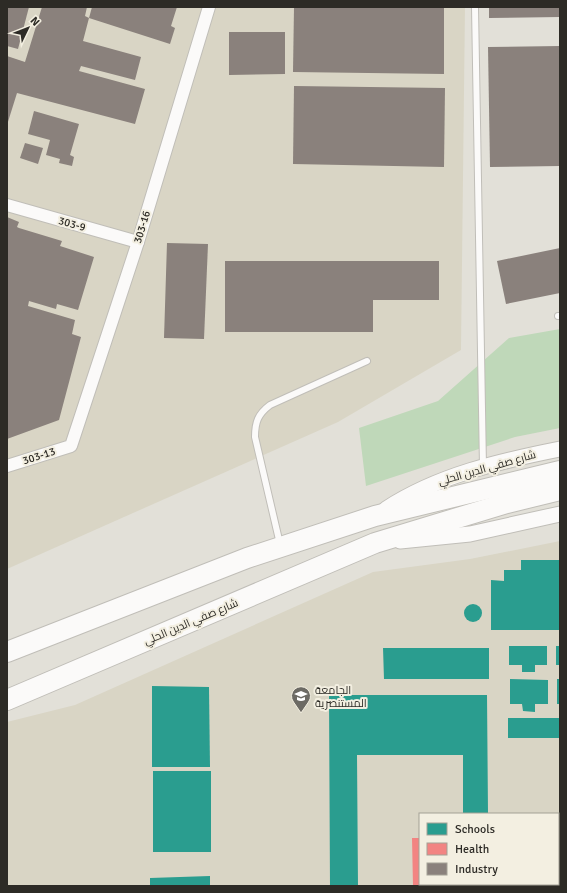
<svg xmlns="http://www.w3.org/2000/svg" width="567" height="893" font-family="Signika,Cairo,sans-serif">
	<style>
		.built { fill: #d9d5c5; fill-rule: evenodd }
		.green { fill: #bfd8b9 }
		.schools { fill: #2a9d8f }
		.health { fill: #f28482 }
		.industry { fill: #8a817c }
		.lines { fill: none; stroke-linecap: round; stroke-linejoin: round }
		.service-casing { stroke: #c0beb8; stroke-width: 8 }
		.minor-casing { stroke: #c0beb8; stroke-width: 14 }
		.tertiary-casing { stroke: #c0beb8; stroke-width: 17 }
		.primary-casing { stroke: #c0beb8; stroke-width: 22 }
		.service { stroke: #fbfaf9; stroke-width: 6 }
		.minor { stroke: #fbfaf9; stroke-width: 12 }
		.tertiary { stroke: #fbfaf9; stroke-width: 15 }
		.primary { stroke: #fbfaf9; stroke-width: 20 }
		.labels { text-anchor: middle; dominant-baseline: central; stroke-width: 4; stroke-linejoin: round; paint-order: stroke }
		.street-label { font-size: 11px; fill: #2d2b26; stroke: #f3efe1 }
		.poi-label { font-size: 11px; fill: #2d2b26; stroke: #f3efe1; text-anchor: start }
	</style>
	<rect width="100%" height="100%" fill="#e2e0d8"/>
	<!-- built -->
	<g class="built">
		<path d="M7,7H465L461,350L338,422L7,569Z"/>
		<path d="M560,541V886H7V722L75,705L373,572L470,559ZM420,814H558V884H420Z"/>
	</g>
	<!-- green -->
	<path class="green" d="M560,329V428L515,437L366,486L359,428L438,401L509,338Z"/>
	<!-- schools -->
	<g class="schools">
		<path d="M521,560H560V630H491V580L504,581V570H521Z"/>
		<circle cx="473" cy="613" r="9"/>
		<path d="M509,646H547V665H535V672H522V665H509Z"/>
		<rect x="556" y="646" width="4" height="19"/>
		<path d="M383,648H489V679H384Z"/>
		<path d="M510,679L548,680V704H535V712L523,711L522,704H510Z"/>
		<rect x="557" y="679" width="3" height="25"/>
		<path d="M152,686L209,687L210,767H152Z"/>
		<path d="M329,695H487L488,814H463V755H357L358,886H330Z"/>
		<rect x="508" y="718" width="52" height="20"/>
		<rect x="153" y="771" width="58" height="81"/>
		<path d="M210,876V886H150V878Z"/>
	</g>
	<!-- health -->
	<g class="health">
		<path d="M412,838H420V884H436V886H413Z"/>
		<path d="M558,840H560V886H541V884H558Z"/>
	</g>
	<!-- industry -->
	<g class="industry">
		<path d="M7,7H29L18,49L7,46Z"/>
		<path d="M42,7H87L85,16L89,18L83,41L141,57L135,80L81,66L79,71L145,89L135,124L17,93L7,125V56L25,62Z"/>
		<path d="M92,7H177L171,26L175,28L170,44L89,18Z"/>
		<path d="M294,7H444V74L293,72Z"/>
		<path d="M489,7H560V17L489,18Z"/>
		<path d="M229,32H285V74L229,75Z"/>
		<path d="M560,46V166L490,167L488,47Z"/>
		<path d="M294,86L445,88L444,167L293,164Z"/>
		<path d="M34,111L79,124L70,155L74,157L72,166L59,163L60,159L46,155L50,140L28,134Z"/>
		<path d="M25,143L43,148L38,164L20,158Z"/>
		<path d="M7,217L19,222L17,227L19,228L62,241L60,246L94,257L78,310L57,304L56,309L29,301L28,306L75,320L72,334L81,337L59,420L7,439Z"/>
		<path d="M167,243L208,244L204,339L164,338Z"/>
		<path d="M560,248V293L506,304L497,261Z"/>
		<path d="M225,261H439V300H373V332H225Z"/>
	</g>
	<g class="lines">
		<defs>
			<g id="service">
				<path d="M475,7L483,467"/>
				<path d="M558,316H560"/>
				<path d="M280,544L255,437C255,422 258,414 270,405L367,361"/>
			</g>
			<g id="minor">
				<path d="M7,205L138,242"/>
				<path d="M7,466L71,446L138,242L209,7"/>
			</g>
			<g id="tertiary">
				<path d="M386,509C438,475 500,461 560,449"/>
				<path d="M400,541L470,534L560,514"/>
			</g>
			<g id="primary">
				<path d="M7,652L247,558L375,516L560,471"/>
				<path d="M7,700L375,543L507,503L560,490"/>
			</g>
		</defs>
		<!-- service casing -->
		<use href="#service" class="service-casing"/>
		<!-- minor casing -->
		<use href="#minor" class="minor-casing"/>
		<!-- tertiary casing -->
		<use href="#tertiary" class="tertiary-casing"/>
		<!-- primary casing -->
		<use href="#primary" class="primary-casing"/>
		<!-- service -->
		<use href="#service" class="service"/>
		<!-- minor -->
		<use href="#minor" class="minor"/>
		<!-- tertiary -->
		<use href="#tertiary" class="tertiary"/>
		<!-- primary -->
		<use href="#primary" class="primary"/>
	</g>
	<!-- icons -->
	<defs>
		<symbol id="university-pin" viewBox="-11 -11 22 30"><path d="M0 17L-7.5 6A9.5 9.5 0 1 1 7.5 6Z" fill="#6c6a64" stroke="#f3efe1"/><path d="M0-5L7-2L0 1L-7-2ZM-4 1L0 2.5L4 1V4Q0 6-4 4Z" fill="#fff"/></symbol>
	</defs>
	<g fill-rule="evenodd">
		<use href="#university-pin" x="290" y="685" width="22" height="30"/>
	</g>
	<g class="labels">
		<!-- street labels -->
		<g class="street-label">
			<text transform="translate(72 224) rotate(15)">303-9</text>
			<text transform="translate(142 227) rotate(-73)">303-16</text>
			<text transform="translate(39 456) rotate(-18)">303-13</text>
			<text transform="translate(487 468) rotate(-16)">شارع صفي الدين الحلي</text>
			<text transform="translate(191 622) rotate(-23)">شارع صفي الدين الحلي</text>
		</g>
		<!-- poi labels -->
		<g class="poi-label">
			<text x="315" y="690">الجامعة<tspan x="315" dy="13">المستنصرية</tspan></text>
		</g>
	</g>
	<!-- border -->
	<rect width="567" height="893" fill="none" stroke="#2d2b26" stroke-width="16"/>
	<!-- legend -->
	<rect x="419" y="813" width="140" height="72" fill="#f3efe1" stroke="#a4a196"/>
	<rect x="427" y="823" width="20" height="12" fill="#2a9d8f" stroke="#a4a196"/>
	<text x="455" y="833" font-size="12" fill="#2d2b26">Schools</text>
	<rect x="427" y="843" width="20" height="12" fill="#f28482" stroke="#a4a196"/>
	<text x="455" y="853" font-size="12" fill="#2d2b26">Health</text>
	<rect x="427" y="863" width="20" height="12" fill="#8a817c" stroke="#a4a196"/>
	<text x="455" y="873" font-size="12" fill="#2d2b26">Industry</text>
	<!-- north arrow -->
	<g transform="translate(28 28) rotate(47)" stroke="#f3efe1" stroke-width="3" paint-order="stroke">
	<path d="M0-3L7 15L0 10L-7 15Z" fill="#2d2b26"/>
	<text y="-6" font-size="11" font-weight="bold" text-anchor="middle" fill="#2d2b26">N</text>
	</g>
</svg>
